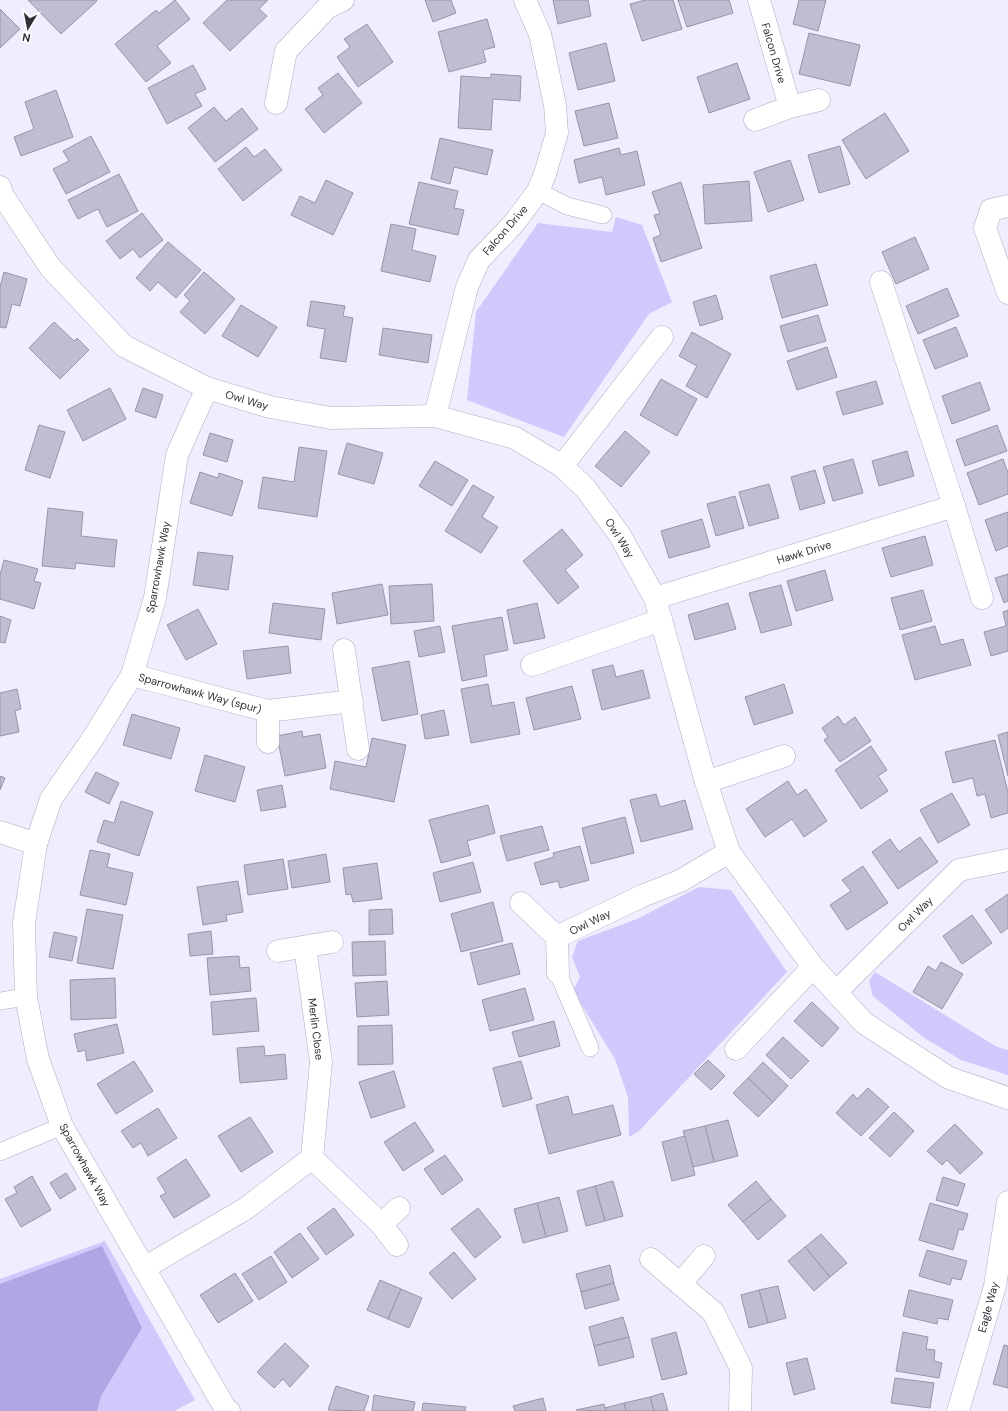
<svg xmlns="http://www.w3.org/2000/svg" width="1008" height="1411" font-family="'DM Sans',sans-serif">
	<style>
		.green { fill: #d0c9fb }
		.forest { fill: #b0a6e4 }
		.building { fill: #c0bdd2; stroke: #9895a9 }
		.lines { fill: none; stroke-linecap: round; stroke-linejoin: round }
		.service-casing { stroke: #afacc0; stroke-width: 18 }
		.minor-casing { stroke: #afacc0; stroke-width: 23 }
		.service { stroke: #fff; stroke-width: 17 }
		.minor { stroke: #fff; stroke-width: 22 }
		.labels { text-anchor: middle; dominant-baseline: central; stroke-width: 3.5; stroke-linejoin: round; paint-order: stroke }
		.street-label { font-size: 11px; fill: #313038; stroke: #fff }
	</style>
	<rect width="100%" height="100%" fill="#efedfe"/>
	<!-- green -->
	<g class="green">
		<path d="M616,217L642,225L672,302L649,314L564,437L467,400L476,312L538,223L612,232Z"/>
		<path d="M699,887L731,890L787,972L639,1131L629,1137L628,1097L615,1059L573,991L580,977L572,957L578,941L637,919Z"/>
		<path d="M875,972L997,1047L1008,1050V1075L961,1060L923,1037L873,996L869,981Z"/>
		<path d="M105,1241L195,1400L174,1411H0V1279Z"/>
	</g>
	<!-- forest -->
	<path class="forest" d="M102,1246L142,1328L101,1396L97,1411H0V1284Z"/>
	<!-- building -->
	<g class="building">
		<path d="M28,0H96L97,1L61,34Z"/>
		<path d="M175,0L190,19L157,46L171,63L146,82L115,44L156,10L159,13Z"/>
		<path d="M227,0H268L259,9L267,16L230,51L203,23Z"/>
		<path d="M425,0H451L456,13L433,22Z"/>
		<path d="M553,0H588L591,16L558,24Z"/>
		<path d="M645,0H673L682,29L642,41L630,4Z"/>
		<path d="M678,0H729L733,13L687,27Z"/>
		<path d="M799,0H826L818,31L793,24Z"/>
		<path d="M0,9L20,29L0,48Z"/>
		<path d="M487,19L495,47L483,50L486,62L449,72L438,32Z"/>
		<path d="M367,24L393,62L358,87L337,57L350,47L344,39Z"/>
		<path d="M809,33L860,45L850,86L799,74Z"/>
		<path d="M606,43L615,81L578,90L569,53Z"/>
		<path d="M737,63L750,99L709,113L697,77Z"/>
		<path d="M193,65L206,89L195,94L202,106L167,124L148,88Z"/>
		<path d="M338,73L362,103L324,133L305,109L323,95L318,88Z"/>
		<path d="M491,74L521,76L520,101L493,99L491,130L458,128L461,76L491,78Z"/>
		<path d="M56,90L73,137L21,156L14,137L34,129L25,102Z"/>
		<path d="M609,103L618,138L584,146L575,111Z"/>
		<path d="M214,107L226,121L242,108L258,129L215,162L188,128Z"/>
		<path d="M885,113L909,151L866,179L842,140Z"/>
		<path d="M91,136L110,172L66,194L53,169L69,161L63,151Z"/>
		<path d="M440,138L493,150L487,175L454,167L450,184L431,179Z"/>
		<path d="M840,146L850,184L819,193L808,155Z"/>
		<path d="M246,147L254,157L265,149L282,170L243,201L218,169Z"/>
		<path d="M619,148L621,155L637,151L645,185L606,195L602,177L579,183L574,160Z"/>
		<path d="M790,160L804,200L768,212L754,172Z"/>
		<path d="M119,174L138,211L107,227L98,209L78,219L68,200Z"/>
		<path d="M326,180L353,193L333,235L291,215L300,196L315,203Z"/>
		<path d="M749,181L752,221L705,224L703,185Z"/>
		<path d="M419,182L458,191L454,208L464,210L458,235L409,224Z"/>
		<path d="M681,182L702,248L661,262L653,238L661,235L654,215L660,214L652,192Z"/>
		<path d="M142,213L163,240L140,258L133,249L120,259L106,241Z"/>
		<path d="M391,224L416,229L412,250L436,256L430,282L381,271Z"/>
		<path d="M915,237L929,269L896,284L882,252Z"/>
		<path d="M168,242L201,270L176,298L158,282L150,291L136,278Z"/>
		<path d="M816,264L828,305L782,318L770,276Z"/>
		<path d="M4,272L27,279L20,306L12,304L6,328L0,327V287Z"/>
		<path d="M204,272L235,299L205,334L180,312L190,301L184,295Z"/>
		<path d="M947,288L959,316L918,334L906,306Z"/>
		<path d="M716,295L723,319L700,326L693,302Z"/>
		<path d="M311,301L345,306L343,316L353,318L346,362L320,358L325,329L307,326Z"/>
		<path d="M241,305L277,327L258,357L222,336Z"/>
		<path d="M818,315L826,341L788,352L780,326Z"/>
		<path d="M54,322L74,341L77,338L89,350L60,379L29,348Z"/>
		<path d="M956,327L968,356L935,369L923,340Z"/>
		<path d="M383,328L432,335L428,363L379,355Z"/>
		<path d="M692,332L731,354L707,398L686,386L697,366L679,356Z"/>
		<path d="M827,347L837,377L797,390L787,361Z"/>
		<path d="M661,379L697,399L677,436L640,415Z"/>
		<path d="M876,381L883,404L843,415L836,392Z"/>
		<path d="M980,382L990,410L952,424L942,396Z"/>
		<path d="M110,388L126,419L83,441L67,410Z"/>
		<path d="M143,388L163,395L156,418L135,411Z"/>
		<path d="M39,425L65,432L50,478L25,470Z"/>
		<path d="M997,425L1007,451L965,466L956,440Z"/>
		<path d="M625,431L650,452L621,487L595,466Z"/>
		<path d="M210,433L233,440L227,462L203,455Z"/>
		<path d="M347,443L383,453L374,484L338,474Z"/>
		<path d="M299,447L327,451L317,517L258,508L263,477L294,482Z"/>
		<path d="M907,451L914,476L879,486L872,461Z"/>
		<path d="M853,459L863,493L833,501L823,467Z"/>
		<path d="M1003,459L1008,473V494L979,505L967,473Z"/>
		<path d="M435,461L468,480L452,506L419,486Z"/>
		<path d="M815,470L825,503L800,510L791,477Z"/>
		<path d="M200,472L218,478L219,473L243,481L232,516L190,503Z"/>
		<path d="M769,484L779,518L749,526L739,492Z"/>
		<path d="M473,485L494,497L482,517L498,527L481,553L445,531Z"/>
		<path d="M735,496L744,528L716,536L707,504Z"/>
		<path d="M48,508L83,512L81,536L117,540L114,567L76,563L75,569L42,566Z"/>
		<path d="M1008,512V546L996,551L985,520Z"/>
		<path d="M702,519L710,547L669,558L661,531Z"/>
		<path d="M562,529L583,555L565,570L579,587L558,604L523,561Z"/>
		<path d="M925,536L933,565L891,577L882,548Z"/>
		<path d="M198,552L233,556L228,590L193,585Z"/>
		<path d="M4,560L38,569L34,581L41,583L34,609L0,599V575Z"/>
		<path d="M825,570L833,600L796,611L787,581Z"/>
		<path d="M1008,574V601L1004,603L995,578Z"/>
		<path d="M382,584L388,615L337,624L332,593Z"/>
		<path d="M432,584L434,621L391,624L389,586Z"/>
		<path d="M781,585L792,625L761,633L749,593Z"/>
		<path d="M923,590L932,621L900,630L891,598Z"/>
		<path d="M273,603L325,609L321,640L269,633Z"/>
		<path d="M537,603L545,638L514,644L507,610Z"/>
		<path d="M728,603L736,629L695,640L688,615Z"/>
		<path d="M198,609L217,644L186,660L167,625Z"/>
		<path d="M1008,610V651L991,656L984,632L1006,626L1003,612Z"/>
		<path d="M0,616L11,620L5,643L0,642Z"/>
		<path d="M502,617L508,650L484,655L487,676L462,681L452,626Z"/>
		<path d="M440,626L445,652L419,657L414,631Z"/>
		<path d="M935,626L941,645L963,639L971,665L915,680L902,635Z"/>
		<path d="M288,646L291,673L247,679L243,651Z"/>
		<path d="M409,661L418,714L382,721L372,668Z"/>
		<path d="M613,665L616,677L643,670L650,698L602,710L592,670Z"/>
		<path d="M488,684L492,706L514,702L520,734L471,743L461,689Z"/>
		<path d="M784,684L793,713L754,725L745,697Z"/>
		<path d="M572,686L581,719L534,730L526,698Z"/>
		<path d="M17,689L21,709L15,711L19,732L0,736V693Z"/>
		<path d="M444,710L449,735L425,739L421,715Z"/>
		<path d="M132,714L180,728L171,759L123,745Z"/>
		<path d="M838,716L844,725L855,717L871,741L840,762L824,740L828,737L822,728Z"/>
		<path d="M302,731L303,737L320,734L326,768L285,776L277,736Z"/>
		<path d="M1008,732V776L998,735Z"/>
		<path d="M372,738L406,745L394,802L330,789L335,761L366,767Z"/>
		<path d="M995,740L1008,792V813L991,818L985,794L977,796L973,778L953,783L945,752Z"/>
		<path d="M871,746L887,770L878,776L888,791L861,809L835,770Z"/>
		<path d="M205,755L245,767L235,802L195,791Z"/>
		<path d="M96,772L119,783L109,804L85,792Z"/>
		<path d="M0,776L5,778L0,790Z"/>
		<path d="M788,781L797,795L806,789L827,821L804,837L792,819L765,837L746,809Z"/>
		<path d="M282,785L286,807L261,811L257,790Z"/>
		<path d="M952,793L970,825L938,843L920,810Z"/>
		<path d="M656,794L660,807L685,800L693,829L641,842L630,800Z"/>
		<path d="M121,801L153,812L139,856L97,842L104,820L114,823Z"/>
		<path d="M488,805L495,833L467,841L471,855L441,863L429,820Z"/>
		<path d="M625,817L634,853L591,864L582,828Z"/>
		<path d="M542,826L549,850L507,861L500,836Z"/>
		<path d="M920,837L938,862L898,889L872,852L890,839L899,852Z"/>
		<path d="M580,846L589,880L560,888L558,881L541,885L534,863L554,857L553,853Z"/>
		<path d="M90,850L110,854L107,867L133,873L126,905L80,895Z"/>
		<path d="M326,854L330,882L292,888L288,861Z"/>
		<path d="M283,859L288,889L248,895L244,865Z"/>
		<path d="M473,862L481,892L440,902L433,873Z"/>
		<path d="M377,863L382,899L353,902L351,894L346,895L343,868Z"/>
		<path d="M863,866L888,903L847,930L830,905L851,891L842,880Z"/>
		<path d="M238,881L243,912L226,915L227,921L203,925L197,887Z"/>
		<path d="M1008,894V928L1001,933L985,910Z"/>
		<path d="M493,902L503,941L461,952L451,914Z"/>
		<path d="M87,909L123,915L113,969L77,963Z"/>
		<path d="M392,909L393,934L369,935V910Z"/>
		<path d="M972,915L992,943L962,964L943,936Z"/>
		<path d="M211,931L213,954L190,956L188,934Z"/>
		<path d="M54,932L77,937L72,961L49,957Z"/>
		<path d="M385,941L386,975L353,976L352,942Z"/>
		<path d="M512,943L520,974L478,985L470,953Z"/>
		<path d="M239,956L240,968L249,967L251,991L210,995L207,958Z"/>
		<path d="M941,962L963,974L942,1009L913,992L928,966L936,971Z"/>
		<path d="M115,978L116,1018L71,1020L70,980Z"/>
		<path d="M387,981L389,1015L357,1017L355,983Z"/>
		<path d="M525,988L534,1020L490,1031L482,1000Z"/>
		<path d="M256,998L259,1031L213,1035L211,1002Z"/>
		<path d="M812,1002L839,1028L822,1047L794,1021Z"/>
		<path d="M554,1021L560,1046L519,1057L512,1032Z"/>
		<path d="M117,1024L124,1053L87,1061L85,1050L78,1052L74,1034Z"/>
		<path d="M392,1025L393,1064L358,1065V1026Z"/>
		<path d="M783,1037L809,1061L791,1079L766,1055Z"/>
		<path d="M264,1046L265,1056L285,1054L287,1079L240,1083L237,1048Z"/>
		<path d="M708,1060L725,1076L711,1090L694,1074Z"/>
		<path d="M134,1061L153,1091L116,1114L97,1084Z"/>
		<path d="M521,1061L532,1099L503,1107L493,1068Z"/>
		<path d="M763,1062L788,1086L773,1102L748,1078Z"/>
		<path d="M394,1071L405,1107L371,1118L359,1082Z"/>
		<path d="M748,1078L773,1102L758,1117L733,1093Z"/>
		<path d="M868,1088L889,1107L861,1136L836,1113L853,1094L857,1099Z"/>
		<path d="M568,1096L573,1115L613,1105L621,1135L549,1154L536,1105Z"/>
		<path d="M158,1108L177,1138L148,1156L141,1143L133,1148L121,1131Z"/>
		<path d="M894,1112L914,1131L890,1157L869,1138Z"/>
		<path d="M250,1117L273,1152L241,1172L218,1136Z"/>
		<path d="M728,1120L738,1156L714,1162L705,1126Z"/>
		<path d="M415,1122L434,1151L403,1171L384,1142Z"/>
		<path d="M955,1124L983,1153L960,1174L947,1160L942,1165L927,1151Z"/>
		<path d="M705,1126L714,1162L693,1167L683,1131Z"/>
		<path d="M685,1136L695,1175L672,1181L662,1142Z"/>
		<path d="M445,1155L463,1180L442,1195L424,1169Z"/>
		<path d="M186,1159L210,1196L174,1218L160,1196L166,1193L157,1178Z"/>
		<path d="M66,1173L76,1189L60,1199L50,1183Z"/>
		<path d="M32,1176L51,1210L21,1227L5,1199L17,1193L14,1187Z"/>
		<path d="M943,1177L965,1184L958,1206L936,1200Z"/>
		<path d="M613,1181L623,1216L605,1221L595,1186Z"/>
		<path d="M756,1181L771,1199L743,1222L728,1205Z"/>
		<path d="M595,1186L605,1221L586,1226L577,1191Z"/>
		<path d="M559,1197L568,1231L546,1237L537,1203Z"/>
		<path d="M771,1199L786,1216L758,1240L743,1222Z"/>
		<path d="M537,1203L546,1237L523,1243L514,1209Z"/>
		<path d="M930,1203L968,1214L963,1230L959,1229L953,1250L919,1240Z"/>
		<path d="M334,1208L354,1235L326,1255L307,1228Z"/>
		<path d="M478,1208L501,1237L475,1258L451,1229Z"/>
		<path d="M300,1233L319,1259L292,1278L274,1252Z"/>
		<path d="M821,1234L847,1263L830,1277L805,1247Z"/>
		<path d="M805,1247L830,1277L814,1291L788,1261Z"/>
		<path d="M927,1250L967,1261L961,1280L952,1278L950,1285L919,1276Z"/>
		<path d="M454,1252L476,1279L452,1299L429,1273Z"/>
		<path d="M271,1256L287,1282L259,1300L242,1274Z"/>
		<path d="M610,1265L614,1283L581,1292L576,1274Z"/>
		<path d="M235,1273L253,1301L218,1323L200,1295Z"/>
		<path d="M380,1280L401,1289L388,1319L367,1310Z"/>
		<path d="M614,1283L619,1300L585,1309L581,1292Z"/>
		<path d="M778,1286L786,1318L768,1323L759,1290Z"/>
		<path d="M401,1289L422,1298L409,1328L388,1319Z"/>
		<path d="M759,1290L768,1323L749,1328L741,1295Z"/>
		<path d="M909,1290L953,1300L948,1320L938,1318L937,1324L903,1316Z"/>
		<path d="M623,1317L629,1337L594,1346L589,1327Z"/>
		<path d="M676,1332L687,1374L662,1380L651,1339Z"/>
		<path d="M903,1332L928,1337L926,1349L935,1350L934,1361L942,1363L939,1378L896,1371Z"/>
		<path d="M629,1337L634,1357L599,1366L594,1346Z"/>
		<path d="M285,1343L309,1366L290,1387L283,1379L274,1388L257,1372Z"/>
		<path d="M1004,1345L1008,1346V1388L993,1384Z"/>
		<path d="M807,1358L815,1389L794,1395L786,1363Z"/>
		<path d="M895,1378L934,1383L930,1408L891,1403Z"/>
		<path d="M336,1386L369,1396L364,1411L328,1410Z"/>
		<path d="M663,1393L668,1411H654L650,1397Z"/>
		<path d="M374,1395L415,1402L413,1411H372Z"/>
		<path d="M650,1397L654,1411H626L624,1403Z"/>
		<path d="M543,1398L546,1411H515L513,1406Z"/>
		<path d="M423,1403L466,1407L465,1411H422Z"/>
		<path d="M624,1403L626,1411H606L605,1408Z"/>
		<path d="M604,1404L606,1411L576,1410Z"/>
	</g>
	<g class="lines">
		<defs>
			<g id="service">
				<path d="M538,191L567,206L603,215"/>
				<path d="M558,973L590,1048"/>
				<path d="M0,1001L26,997"/>
				<path d="M0,1152L62,1126"/>
			</g>
			<g id="minor">
				<path d="M759,0L790,107"/>
				<path d="M276,103L286,51L328,7L343,0"/>
				<path d="M755,120L790,107L819,100"/>
				<path d="M0,187L3,196L50,267L124,346L207,388L270,407L331,418L435,416L515,438L562,466L586,489L619,534L655,598L706,782L729,852L813,967L864,1023L949,1078L1008,1098"/>
				<path d="M1008,206L991,210L985,228L1008,293"/>
				<path d="M881,282L954,506L982,598"/>
				<path d="M207,388L177,455L155,598L132,675L93,738L51,799L36,844L24,923L26,997L38,1059L62,1126L225,1408L229,1411"/>
				<path d="M435,416L467,287L479,260L515,222L538,191L545,174L557,133L555,105L540,34L525,0"/>
				<path d="M562,466L662,337"/>
				<path d="M655,598L954,506"/>
				<path d="M344,650L358,749"/>
				<path d="M532,665L661,620"/>
				<path d="M132,675L268,711L352,701"/>
				<path d="M268,711V742"/>
				<path d="M706,782L784,756"/>
				<path d="M0,832L36,844"/>
				<path d="M521,903L557,937"/>
				<path d="M305,947L321,1062L312,1158L381,1224L397,1245"/>
				<path d="M278,951L332,942"/>
				<path d="M558,973L557,937L642,896L680,881L729,852"/>
				<path d="M836,992L959,870L1008,860"/>
				<path d="M736,1049L813,967"/>
				<path d="M381,1224L399,1208"/>
				<path d="M651,1259L713,1312L741,1368L740,1411"/>
				<path d="M144,1268L245,1209L312,1158"/>
				<path d="M680,1284L704,1256"/>
				<path d="M958,1411L995,1286L1008,1202"/>
			</g>
		</defs>
		<!-- service casing -->
		<use href="#service" class="service-casing"/>
		<!-- minor casing -->
		<use href="#minor" class="minor-casing"/>
		<!-- service -->
		<use href="#service" class="service"/>
		<!-- minor -->
		<use href="#minor" class="minor"/>
	</g>
	<g class="labels">
		<!-- street labels -->
		<g class="street-label">
			<text transform="translate(774 53) rotate(74)">Falcon Drive</text>
			<text transform="translate(505 230) rotate(-49)">Falcon Drive</text>
			<text transform="translate(247 400) rotate(16)">Owl Way</text>
			<text transform="translate(620 538) rotate(58)">Owl Way</text>
			<text transform="translate(804 552) rotate(-17)">Hawk Drive</text>
			<text transform="translate(158 567) rotate(-80)">Sparrowhawk Way</text>
			<text transform="translate(200 693) rotate(15)">Sparrowhawk Way (spur)</text>
			<text transform="translate(915 914) rotate(-45)">Owl Way</text>
			<text transform="translate(590 922) rotate(-26)">Owl Way</text>
			<text transform="translate(316 1029) rotate(83)">Merlin Close</text>
			<text transform="translate(85 1165) rotate(61)">Sparrowhawk Way</text>
			<text transform="translate(988 1307) rotate(-75)">Eagle Way</text>
		</g>
	</g>
	<!-- north arrow -->
	<g transform="translate(28 28) rotate(190)" stroke="#ffffff" stroke-width="3" paint-order="stroke">
	<path d="M0-3L7 15L0 10L-7 15Z" fill="#313038"/>
	<text y="-6" font-size="11" font-weight="bold" text-anchor="middle" fill="#313038">N</text>
	</g>
</svg>
